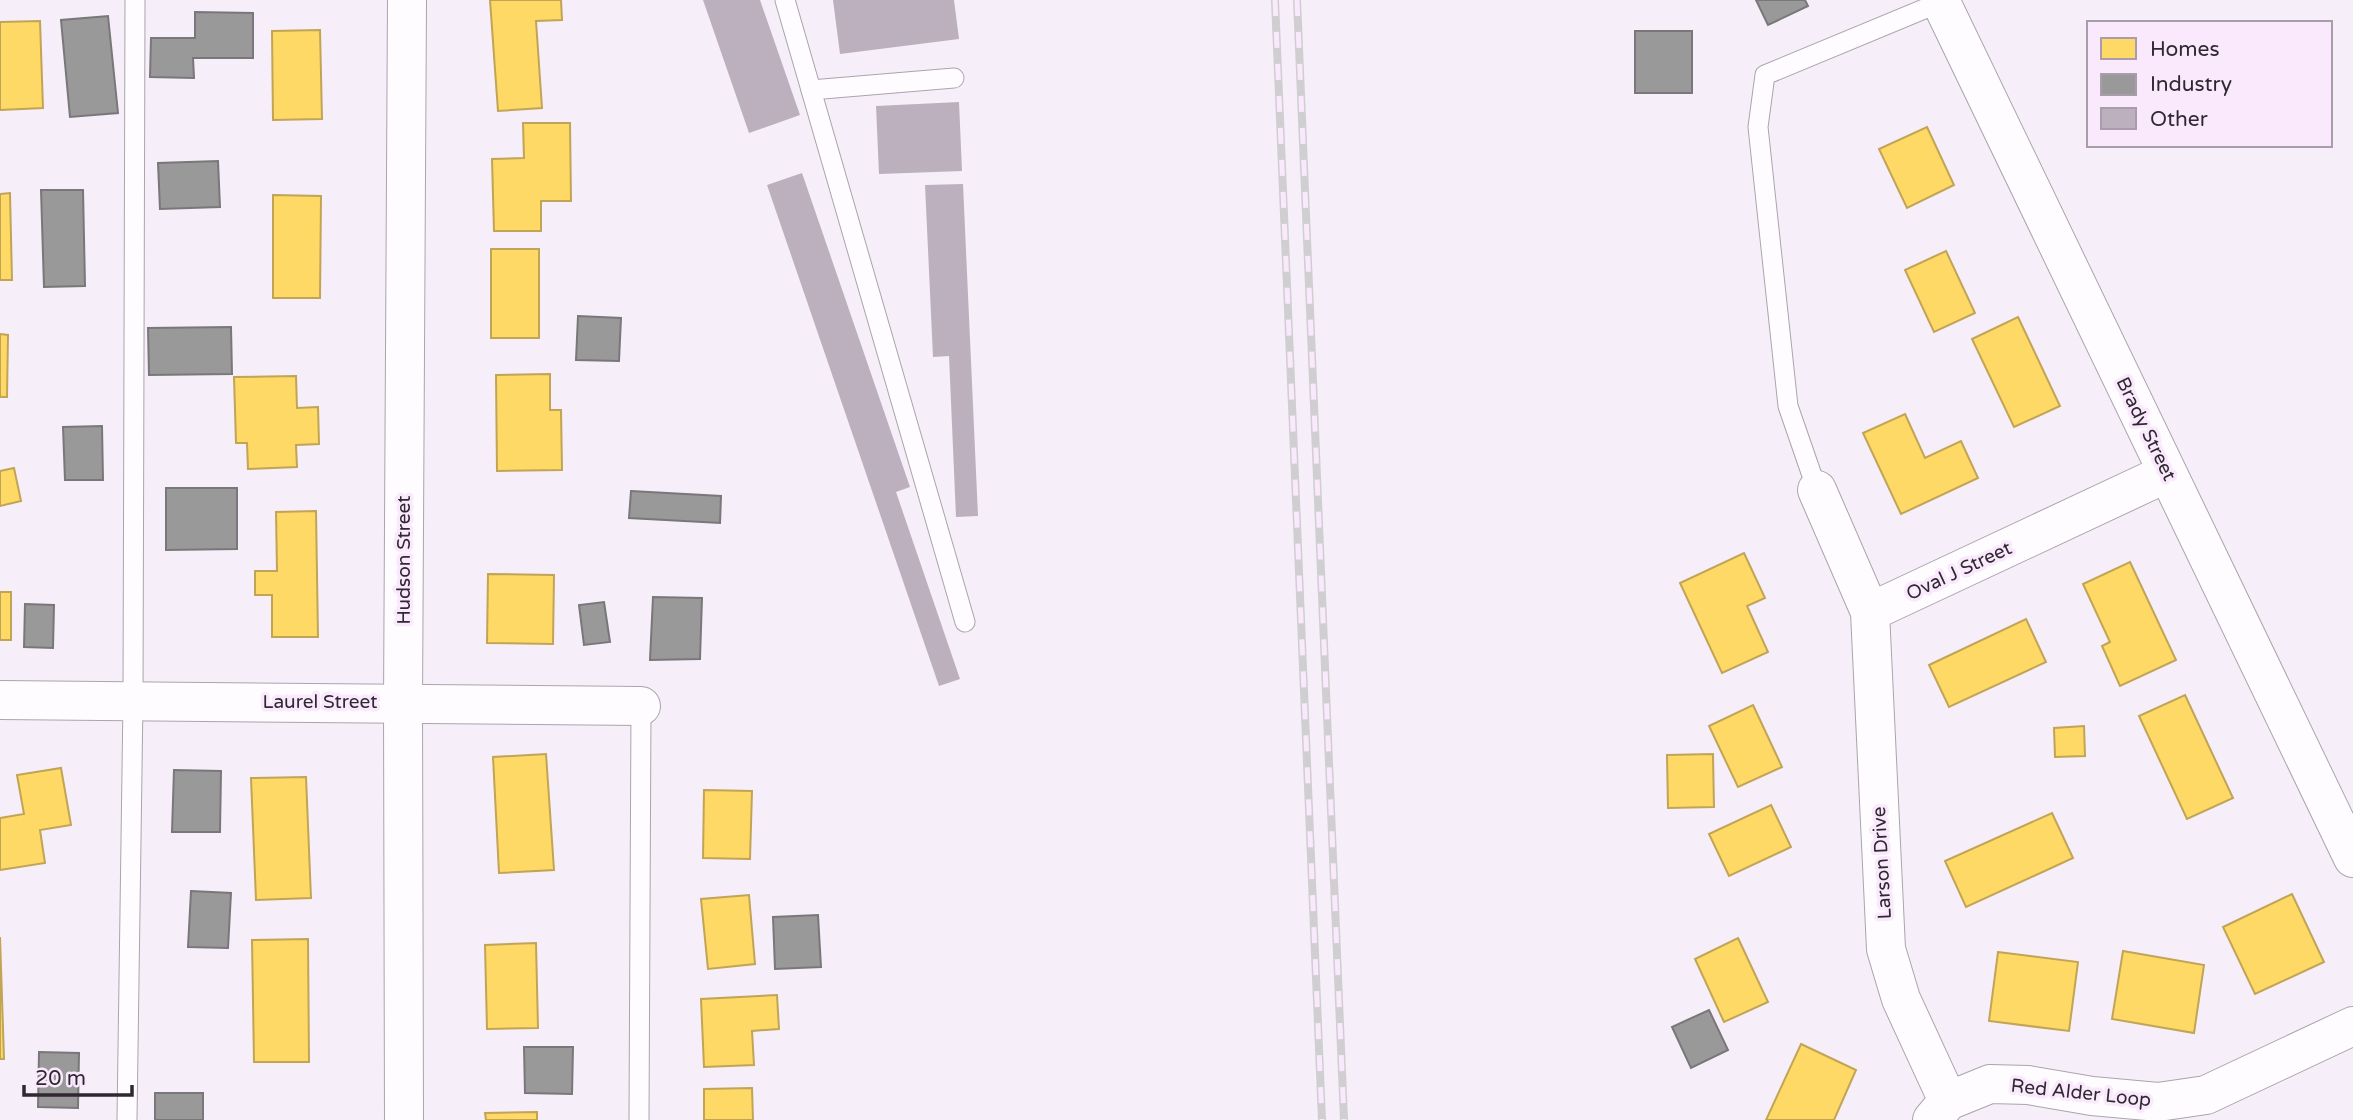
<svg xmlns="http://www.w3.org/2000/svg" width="2353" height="1120" font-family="'Varela Round',sans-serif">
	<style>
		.homes { fill: #ffd966; stroke: #c1a456; stroke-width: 2 }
		.industry { fill: #999; stroke: #7a777a; stroke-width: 2 }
		.building { fill: #bcb0be }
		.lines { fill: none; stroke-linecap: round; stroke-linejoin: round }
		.lane-casing { stroke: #aba4ad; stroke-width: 21 }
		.street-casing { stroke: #aba4ad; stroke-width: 40 }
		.secondary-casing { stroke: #aba4ad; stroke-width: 40 }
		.lane { stroke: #fefcfe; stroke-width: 19 }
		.street { stroke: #fefcfe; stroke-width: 38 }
		.secondary { stroke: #fefcfe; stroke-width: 38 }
		.rail-casing { stroke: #d0ced0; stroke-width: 8 }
		.rail { stroke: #fae9fd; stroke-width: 5; stroke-dasharray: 16; stroke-linecap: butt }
		.labels { text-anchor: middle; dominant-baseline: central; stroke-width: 7; stroke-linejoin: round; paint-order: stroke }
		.street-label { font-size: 19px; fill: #302831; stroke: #fae9fd }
	</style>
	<rect width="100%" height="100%" fill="#f6eef8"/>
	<!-- homes -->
	<g class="homes">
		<path d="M490,0H561L562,20L536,21L542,108L498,111Z"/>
		<path d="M40,21L43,108L0,110V22Z"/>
		<path d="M320,30L322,119L273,120L272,31Z"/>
		<path d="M523,123H570L571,201H541V231H494L492,159L524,158Z"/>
		<path d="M1927,127L1954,185L1907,208L1879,149Z"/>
		<path d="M10,193L12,280H0V194Z"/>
		<path d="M273,195L321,196L320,298H273Z"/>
		<rect x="491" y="249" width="48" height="89"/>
		<path d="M1946,251L1975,313L1934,332L1905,270Z"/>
		<path d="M2018,317L2060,406L2014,427L1972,339Z"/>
		<path d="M0,334L8,335L7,397H0Z"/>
		<path d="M550,374V410H561L562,470L497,471L496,375Z"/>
		<path d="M296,376L297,408L318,407L319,444L296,445L297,467L248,469L247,443H236L234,377Z"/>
		<path d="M1905,414L1925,458L1961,441L1978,478L1901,514L1863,433Z"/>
		<path d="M14,468L21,501L0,506V471Z"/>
		<path d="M316,511L318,637H272V595H255V571H277L276,512Z"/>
		<path d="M1744,553L1765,598L1747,606L1768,652L1722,673L1680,583Z"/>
		<path d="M2130,562L2176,660L2120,686L2102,646L2110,642L2083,584Z"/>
		<path d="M488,574L554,575L553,644L487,643Z"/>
		<rect x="0" y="592" width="11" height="48"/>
		<path d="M2026,619L2046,662L1949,707L1929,665Z"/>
		<path d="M2185,695L2233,798L2187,819L2139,716Z"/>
		<path d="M1753,705L1782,767L1738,787L1709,726Z"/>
		<path d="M2084,726L2085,756L2055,757L2054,728Z"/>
		<path d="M546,754L554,870L499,873L493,757Z"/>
		<path d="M1713,754L1714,807L1668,808L1667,755Z"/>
		<path d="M61,768L71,825L40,830L45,863L0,870V818L24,814L17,775Z"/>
		<path d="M306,777L311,898L256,900L251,778Z"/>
		<path d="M704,790L752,791L750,859L703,858Z"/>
		<path d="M1771,805L1791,847L1729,876L1709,834Z"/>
		<path d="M2052,813L2073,858L1966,907L1945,861Z"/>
		<path d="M2292,894L2324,962L2255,994L2223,927Z"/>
		<path d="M749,895L755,964L708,969L701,899Z"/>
		<path d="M0,937L4,1059H0Z"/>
		<path d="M1738,938L1768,1002L1724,1022L1695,959Z"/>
		<path d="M308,939L309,1062H254L252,940Z"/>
		<path d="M536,943L538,1028L487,1029L485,945Z"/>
		<path d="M2123,951L2204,965L2194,1033L2112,1019Z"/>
		<path d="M1998,952L2078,962L2069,1031L1989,1021Z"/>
		<path d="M777,995L779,1029L752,1031L754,1065L704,1067L701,999Z"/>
		<path d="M1801,1044L1856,1070L1834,1120H1766Z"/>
		<path d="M752,1088L753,1120H704V1089Z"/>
		<path d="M537,1112V1120H486L485,1113Z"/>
	</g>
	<!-- industry -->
	<g class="industry">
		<path d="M1756,0H1805L1808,6L1768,25Z"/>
		<path d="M195,12L253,13V58H193L194,78L150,77L151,38H195Z"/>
		<path d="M108,16L118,113L70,117L61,20Z"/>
		<rect x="1635" y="31" width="57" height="62"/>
		<path d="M218,161L220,207L160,209L158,163Z"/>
		<path d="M41,190H83L85,286L44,287Z"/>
		<path d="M578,316L621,318L619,361L576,360Z"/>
		<path d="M231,327L232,374L149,375L148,328Z"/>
		<path d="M102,426L103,480H65L63,427Z"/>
		<path d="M166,488H237V549L166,550Z"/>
		<path d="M631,491L721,496L720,523L629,518Z"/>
		<path d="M653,597L702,598L700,659L650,660Z"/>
		<path d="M604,602L610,642L584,645L579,605Z"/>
		<path d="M25,604L54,605L53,648L24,647Z"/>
		<path d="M174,770L221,771L220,832H172Z"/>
		<path d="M191,891L231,893L228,948L188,947Z"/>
		<path d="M818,915L821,967L775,969L773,917Z"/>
		<path d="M1709,1010L1728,1050L1691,1068L1672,1027Z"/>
		<path d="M524,1047H573L572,1094L525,1093Z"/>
		<path d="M39,1052L79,1053L78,1108L38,1107Z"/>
		<rect x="155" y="1093" width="48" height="27"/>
	</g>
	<!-- building -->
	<g class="building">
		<path d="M703,0H760L800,115L749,133Z"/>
		<path d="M833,0H954L959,39L840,54Z"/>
		<path d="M959,102L962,171L879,174L876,106Z"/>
		<path d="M802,173L910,487L896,492L960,679L939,686L767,185Z"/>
		<path d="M963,184L978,516L956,517L949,356L933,357L925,185Z"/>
	</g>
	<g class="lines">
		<defs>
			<g id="lane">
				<path d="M785,0L965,622"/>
				<path d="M811,90L954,78"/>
				<path d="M1817,490L1788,406L1758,127L1765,75L1941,2"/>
				<path d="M127,1120L133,701L135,0"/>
				<path d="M639,1120L641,706"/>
			</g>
			<g id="street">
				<path d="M1817,490L1870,612L1886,949L1901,999L1948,1101"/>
				<path d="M1870,612L2167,473"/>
				<path d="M0,700L641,706"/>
				<path d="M404,1120L403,703L407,0"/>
				<path d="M1932,1120L1948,1101L1990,1084L2028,1085L2092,1096L2158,1102L2206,1095L2353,1026"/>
			</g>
			<path id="secondary" d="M1940,0L2353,858"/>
		</defs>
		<!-- lane casing -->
		<use href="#lane" class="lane-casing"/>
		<!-- street casing -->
		<use href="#street" class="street-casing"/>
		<!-- secondary casing -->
		<use href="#secondary" class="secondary-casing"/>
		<!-- lane -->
		<use href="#lane" class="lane"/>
		<!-- street -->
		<use href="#street" class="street"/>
		<!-- secondary -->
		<use href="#secondary" class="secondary"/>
		<defs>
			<g id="rail">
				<path d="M1275,0L1322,1120"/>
				<path d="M1297,0L1344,1120"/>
			</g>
		</defs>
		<!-- rail casing -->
		<use href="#rail" class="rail-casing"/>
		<!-- rail -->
		<use href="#rail" class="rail"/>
	</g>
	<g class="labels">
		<!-- street labels -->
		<g class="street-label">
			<text transform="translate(2146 429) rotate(64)">Brady Street</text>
			<text transform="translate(404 560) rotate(-90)">Hudson Street</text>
			<text transform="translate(1959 571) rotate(-25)">Oval J Street</text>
			<text x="320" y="702">Laurel Street</text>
			<text transform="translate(1882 863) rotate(-93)">Larson Drive</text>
			<text transform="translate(2081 1093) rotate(6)">Red Alder Loop</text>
		</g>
	</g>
	<!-- legend -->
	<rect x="2087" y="21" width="245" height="126" fill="#fae9fd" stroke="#a99cab" stroke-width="2"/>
	<rect x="2101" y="38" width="35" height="21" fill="#ffd966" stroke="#a99cab" stroke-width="2"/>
	<text x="2150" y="56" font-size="21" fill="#302831">Homes</text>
	<rect x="2101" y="74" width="35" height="21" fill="#999999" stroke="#a99cab" stroke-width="2"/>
	<text x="2150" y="91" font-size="21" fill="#302831">Industry</text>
	<rect x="2101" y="108" width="35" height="21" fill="#bcb0be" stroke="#a99cab" stroke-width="2"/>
	<text x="2150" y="126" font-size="21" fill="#302831">Other</text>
	<!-- scale -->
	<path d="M24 1085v10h108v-10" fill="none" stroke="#302831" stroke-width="3.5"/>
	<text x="35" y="1085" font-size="21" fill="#302831" stroke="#fae9fd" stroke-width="5" paint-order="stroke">20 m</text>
</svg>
